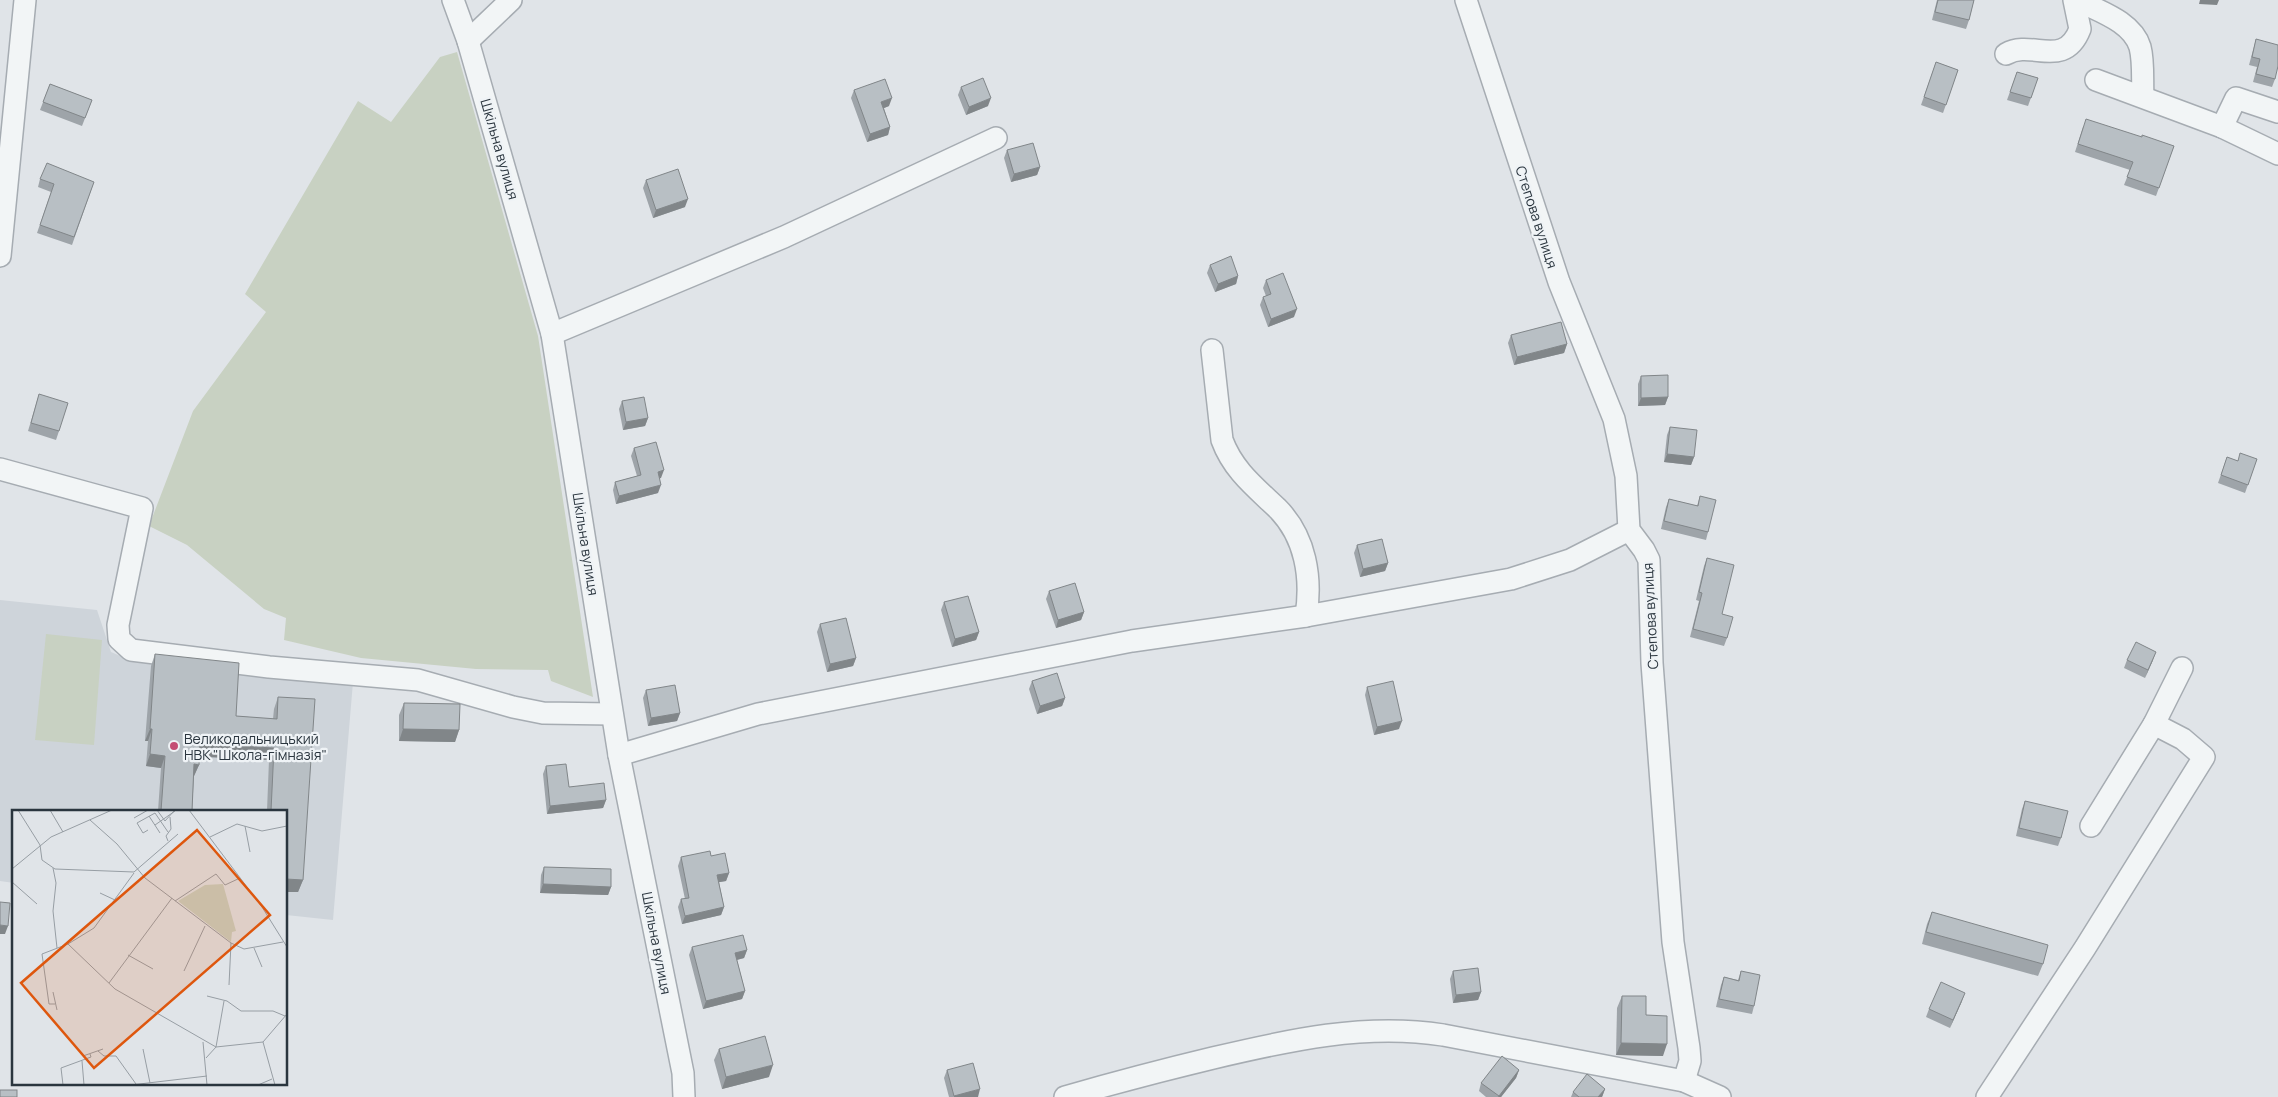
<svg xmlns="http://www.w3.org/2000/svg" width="2278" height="1097" font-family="Manrope,sans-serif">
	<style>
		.built { fill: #ced4da }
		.green { fill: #c8d1c2 }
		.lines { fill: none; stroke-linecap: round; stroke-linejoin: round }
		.minor-casing { stroke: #a6acb2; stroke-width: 24 }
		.minor { stroke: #f2f5f6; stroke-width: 21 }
		.wall { fill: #9ea4a9 }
		.shaded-wall { fill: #818689 }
		.building { fill: #b8bfc4; stroke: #818689 }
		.poi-dot { fill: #c44e74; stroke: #eff3f6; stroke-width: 2 }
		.labels { text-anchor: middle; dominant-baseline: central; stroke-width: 4.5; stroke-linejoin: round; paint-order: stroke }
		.street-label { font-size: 14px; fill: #2a353e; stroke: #eff3f6 }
		.poi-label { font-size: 14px; fill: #2a353e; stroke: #eff3f6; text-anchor: start }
		.inset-road { fill: none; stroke: #979ea4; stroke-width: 1 }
		.view { fill: #de570e; fill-opacity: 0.15; stroke: #de570e; stroke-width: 2.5 }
		.inset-edge { fill: none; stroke: #2a353e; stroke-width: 2.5 }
	</style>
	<rect width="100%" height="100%" fill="#e0e4e8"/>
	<!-- built -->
	<path class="built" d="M0,600L97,610L111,652L125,658L353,682L333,920L286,915V811H14V883L0,881Z"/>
	<!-- green -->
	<g class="green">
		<path d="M457,52L538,336L593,697L551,681L548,670L476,669L361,658L284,640L286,618L264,609L187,545L149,526L193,411L266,312L245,294L358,101L391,122L440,57Z"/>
		<path d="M46,634L102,640L94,745L35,740Z"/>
	</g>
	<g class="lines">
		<defs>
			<g id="minor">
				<path d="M453,0L468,41L552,334L619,755L683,1073L684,1097"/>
				<path d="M1466,0L1559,282L1614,419L1626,476L1629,530L1644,550L1649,560L1652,663L1673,942L1689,1048L1690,1061L1684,1081"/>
				<path d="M2077,0C2098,11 2132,21 2140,47C2144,62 2142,81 2143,97"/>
				<path d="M468,41L511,0"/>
				<path d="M2006,54C2032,39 2064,70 2080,29L2074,0"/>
				<path d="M2096,80L2222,127L2278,154"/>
				<path d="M2222,127L2236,98L2278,112"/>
				<path d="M0,256L25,0"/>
				<path d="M552,334L784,237L996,138"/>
				<path d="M1212,350L1222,440C1233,470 1255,487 1277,508C1306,537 1312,578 1306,616"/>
				<path d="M0,469L142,508L118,625L119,639L131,650L269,667L418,680L513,707L543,713L612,714"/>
				<path d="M619,755L758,714L1132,641L1306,616L1511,579L1570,560L1629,530"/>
				<path d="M2091,826L2154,724L2182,668"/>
				<path d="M1065,1097C1114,1083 1163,1070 1213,1058C1289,1040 1365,1023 1443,1035L1684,1081L1720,1097"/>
				<path d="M1987,1097L2085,948L2204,757L2183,739L2154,724"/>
			</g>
		</defs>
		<!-- minor casing -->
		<use href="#minor" class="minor-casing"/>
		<!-- minor -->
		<use href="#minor" class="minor"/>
	</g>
	<!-- wall -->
	<g class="wall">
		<path d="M1937,0H1974L1969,20L1966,29L1932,20Z"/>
		<path d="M2256,39L2275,79L2272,87L2253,82L2257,67L2249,65Z"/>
		<path d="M1936,62L1958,70L1943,113L1921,105Z"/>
		<path d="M2017,72L2038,78L2028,106L2007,100Z"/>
		<path d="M50,84L92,100L82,126L40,110Z"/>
		<path d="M961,87L988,106L966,115L958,95Z"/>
		<path d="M854,90L889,106L884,108L890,127L888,135L867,142L851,98Z"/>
		<path d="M2083,127L2174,146L2156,196L2124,185L2130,170L2075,152Z"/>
		<path d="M1007,150L1040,167L1037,175L1011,182L1004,158Z"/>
		<path d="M40,179L94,182L72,245L37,233L51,192L38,187Z"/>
		<path d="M646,180L685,207L653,218L643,188Z"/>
		<path d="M1210,265L1238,276L1236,284L1215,292L1207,273Z"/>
		<path d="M1266,280L1294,317L1268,327L1260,305L1263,297L1266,296L1263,288Z"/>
		<path d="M1511,335L1567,344L1564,353L1514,365L1508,343Z"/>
		<path d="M1641,376L1668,397L1665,405L1638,406V384Z"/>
		<path d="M39,394L59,431L56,440L28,431Z"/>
		<path d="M622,401L648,418L645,426L623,430L619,409Z"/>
		<path d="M1670,427L1694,457L1691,465L1664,462L1667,435Z"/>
		<path d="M634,448L661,478H659L658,493L616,504L613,490L615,482L637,476L631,456Z"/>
		<path d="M2227,457L2238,461L2257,459L2245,493L2218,483Z"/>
		<path d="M1700,496L1708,532L1706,540L1661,529L1666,507L1669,499L1697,506Z"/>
		<path d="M1357,545L1388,563L1385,571L1360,577L1354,553Z"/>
		<path d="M1707,558L1727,638L1724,646L1690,637L1699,601L1696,600L1704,566Z"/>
		<path d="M1049,591L1084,612L1081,620L1056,628L1046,599Z"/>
		<path d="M944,602L979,632L976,640L952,647L941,610Z"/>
		<path d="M820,624L856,658L853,666L827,672L817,632Z"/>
		<path d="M155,654L236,716L273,719L274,709L278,697L303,880L298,892H286V811H267L269,760L199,757V765L194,776L192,811H158L161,768L146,766L148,741H145L151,666Z"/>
		<path d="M2127,660H2153L2145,678L2124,668Z"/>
		<path d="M1032,681L1065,698L1062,706L1037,714L1029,689Z"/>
		<path d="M1367,687L1399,729L1374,735L1365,695Z"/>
		<path d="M646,690L680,713L677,721L648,726L643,698Z"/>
		<path d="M404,703L459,730L455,742L399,741V715Z"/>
		<path d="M546,766L569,787L606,800L603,808L547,814L543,774Z"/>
		<path d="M2025,801L2061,838L2058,846L2016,836L2022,809Z"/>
		<path d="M711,856L729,873L726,881L719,882L724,907L721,915L682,924L678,907L681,899H685L678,866L681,857Z"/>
		<path d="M544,867L611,887L608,895L540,893L541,875Z"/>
		<path d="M1932,912L2043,964L2038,976L1922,944L1927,924Z"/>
		<path d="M692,947L747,950L744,958L737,960L745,991L742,999L703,1009L689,955Z"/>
		<path d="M1453,971L1481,992L1478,1000L1453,1003L1450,979Z"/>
		<path d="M1741,971L1754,1006L1752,1014L1716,1007L1721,985L1724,977L1738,980Z"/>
		<path d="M1622,996L1646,1015L1663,1056L1616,1055L1617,1008Z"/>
		<path d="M1962,1001L1950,1028L1926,1017L1929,1009Z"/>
		<path d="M719,1049L769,1077L722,1089L714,1060Z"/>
		<path d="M947,1070L978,1097H949L944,1078Z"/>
		<path d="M1519,1070L1516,1078L1501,1097H1486L1479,1091L1481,1083Z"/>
		<path d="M1605,1089L1602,1097H1571L1573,1092Z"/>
	</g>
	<!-- shaded-wall -->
	<g class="shaded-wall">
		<path d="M2200,0H2219L2217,5L2199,4Z"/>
		<path d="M892,98L889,106L879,110L881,102Z"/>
		<path d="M991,98L988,106L966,115L969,107Z"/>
		<path d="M890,127L888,135L867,142L870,134Z"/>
		<path d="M1040,167L1037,175L1011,182L1014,174Z"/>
		<path d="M688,199L685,207L653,218L656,210Z"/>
		<path d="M1238,276L1236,284L1215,292L1218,284Z"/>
		<path d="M1297,309L1294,317L1268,327L1271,319Z"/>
		<path d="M1567,344L1564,353L1514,365L1517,357Z"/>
		<path d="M1668,397L1665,405L1638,406L1641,398Z"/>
		<path d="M648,418L645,426L623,430L626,422Z"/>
		<path d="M1667,454L1694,457L1691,465L1664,462Z"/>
		<path d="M664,470L661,478L655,480L658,472Z"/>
		<path d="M661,485L658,493L616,504L619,496Z"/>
		<path d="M1388,563L1385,571L1360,577L1363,569Z"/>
		<path d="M1084,612L1081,620L1056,628L1058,620Z"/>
		<path d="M979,632L976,640L952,647L955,639Z"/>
		<path d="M2156,652L2153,660L2145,678L2148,670Z"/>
		<path d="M856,658L853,666L827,672L830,664Z"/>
		<path d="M1065,698L1062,706L1037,714L1040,706Z"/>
		<path d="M680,713L677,721L648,726L651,718Z"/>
		<path d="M1402,721L1399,729L1374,735L1377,727Z"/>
		<path d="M150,729H152L148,741H145Z"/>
		<path d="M403,729L459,730L455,742L399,741Z"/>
		<path d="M200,744L274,748L269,760L195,756Z"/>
		<path d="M150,754L165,756L161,768L146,766Z"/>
		<path d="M194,764L199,765L194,776H190Z"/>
		<path d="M606,800L603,808L547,814L550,806Z"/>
		<path d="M729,873L726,881L714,883L717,875Z"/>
		<path d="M286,879L303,880L298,892H286Z"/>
		<path d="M543,884L611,887L608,895L540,893Z"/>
		<path d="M724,907L721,915L682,924L685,916Z"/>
		<path d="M0,925L8,926L5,934H0Z"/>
		<path d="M747,950L744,958L732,961L735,953Z"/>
		<path d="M745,991L742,999L703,1009L706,1001Z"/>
		<path d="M1481,992L1478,1000L1453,1003L1456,995Z"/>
		<path d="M1965,993L1962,1001L1950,1028L1953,1020Z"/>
		<path d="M1621,1043L1667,1044L1663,1056L1616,1055Z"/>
		<path d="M773,1065L769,1077L722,1089L726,1077Z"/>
		<path d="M1519,1070L1516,1078L1501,1097H1498Z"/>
		<path d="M980,1089L978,1097H954V1096Z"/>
		<path d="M1605,1089L1602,1097H1598Z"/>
	</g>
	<!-- building -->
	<g class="building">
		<path d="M1938,0H1974L1969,20L1935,12Z"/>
		<path d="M2256,39L2278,45V66L2275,79L2256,74L2260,59L2252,57Z"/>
		<path d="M1936,62L1958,70L1946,105L1924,97Z"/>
		<path d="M2017,72L2038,78L2031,98L2010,92Z"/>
		<path d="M983,78L991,98L969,107L961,87Z"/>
		<path d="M885,79L892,98L881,102L890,127L870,134L854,90Z"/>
		<path d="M50,84L92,100L85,118L43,102Z"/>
		<path d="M2086,119L2142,137V135L2174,146L2159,188L2127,177L2133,162L2078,144Z"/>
		<path d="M1033,143L1040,167L1014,174L1007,150Z"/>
		<path d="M47,163L94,182L74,237L40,225L54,184L40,179Z"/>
		<path d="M678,169L688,199L656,210L646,180Z"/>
		<path d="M1231,256L1238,276L1218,284L1210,265Z"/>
		<path d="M1283,273L1297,309L1271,319L1263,297L1271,294L1266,280Z"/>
		<path d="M1561,322L1567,344L1517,357L1511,335Z"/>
		<path d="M1668,375V397L1641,398V376Z"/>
		<path d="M39,394L68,403L59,431L31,423Z"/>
		<path d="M644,397L648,418L626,422L622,401Z"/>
		<path d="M1670,427L1697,430L1694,457L1667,454Z"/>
		<path d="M656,442L664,470L658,472L661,485L619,496L615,482L641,475L634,448Z"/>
		<path d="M2240,453L2257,459L2248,485L2221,475L2227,457L2238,461Z"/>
		<path d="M1700,496L1716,500L1708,532L1664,521L1669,499L1698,506Z"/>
		<path d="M1382,539L1388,563L1363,569L1357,545Z"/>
		<path d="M1707,558L1734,565L1722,614L1733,617L1727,638L1693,629L1702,593L1699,592Z"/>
		<path d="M1075,583L1084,612L1058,620L1049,591Z"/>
		<path d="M968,596L979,632L955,639L944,602Z"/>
		<path d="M846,618L856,658L830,664L820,624Z"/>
		<path d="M2136,642L2156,652L2148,670L2127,660Z"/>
		<path d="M155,654L239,663L236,716L277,719L278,697L315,699L303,880L286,879V811H271L274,748L200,744L199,765L194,764L192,811H161L165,756L150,754L152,729H150Z"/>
		<path d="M1057,673L1065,698L1040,706L1032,681Z"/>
		<path d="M1393,681L1402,721L1377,727L1367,687Z"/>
		<path d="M675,685L680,713L651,718L646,690Z"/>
		<path d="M404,703L460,704L459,730L403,729Z"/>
		<path d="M566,764L569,787L604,783L606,800L550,806L546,766Z"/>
		<path d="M2025,801L2068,811L2061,838L2019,828Z"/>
		<path d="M710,851L711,856L725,853L729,873L717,875L724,907L685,916L681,899L689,898L681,857Z"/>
		<path d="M544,867L611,869V887L543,884Z"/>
		<path d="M0,902L10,903L8,926L0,925Z"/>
		<path d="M1932,912L2048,945L2043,964L1926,932Z"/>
		<path d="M743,935L747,950L735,953L745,991L706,1001L692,947Z"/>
		<path d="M1478,968L1481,992L1456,995L1453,971Z"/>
		<path d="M1741,971L1760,975L1754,1006L1719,999L1724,977L1739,981Z"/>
		<path d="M1941,982L1965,993L1953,1020L1929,1009Z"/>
		<path d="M1622,996H1646V1015L1667,1016V1044L1621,1043Z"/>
		<path d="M765,1036L773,1065L726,1077L719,1049Z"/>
		<path d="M1502,1056L1519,1070L1499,1096L1481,1083Z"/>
		<path d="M973,1063L980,1089L954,1096L947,1070Z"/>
		<path d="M1587,1074L1605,1089L1598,1097H1579L1573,1092Z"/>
		<rect x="0" y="1090" width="17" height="7"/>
	</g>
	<!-- markers -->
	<circle class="poi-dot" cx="174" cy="746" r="5"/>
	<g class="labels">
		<!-- street labels -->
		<g class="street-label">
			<text transform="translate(500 149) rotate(74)">Шкільна вулиця</text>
			<text transform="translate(1537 217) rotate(72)">Степова вулиця</text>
			<text transform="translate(586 544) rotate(81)">Шкільна вулиця</text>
			<text transform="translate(1650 616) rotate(-93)">Степова вулиця</text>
			<text transform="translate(657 943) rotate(79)">Шкільна вулиця</text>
		</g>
		<!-- poi labels -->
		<g class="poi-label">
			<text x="184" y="738">Великодальницький<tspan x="184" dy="16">НВК "Школа-гімназія"</tspan></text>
		</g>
	</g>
	<!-- overview -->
	<g transform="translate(12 810)">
		<rect width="275" height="275" fill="#e0e4e8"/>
		<path d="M211,74L224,121L220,122L219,132L166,91L193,75Z" fill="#c8d1c2"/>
		<path class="inset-road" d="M6,0L28,35L30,50L43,59L122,62L166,24M38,0L51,22M145,0L153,11L162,1M177,0L250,97L275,137M137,6L148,23M122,8L136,0M78,10L105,34L133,68L219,133L232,139L271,132M143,15L163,1M233,16L238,42M136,20L131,23L125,13L143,3L156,22M198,27L225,14L250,21L275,16M156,31L154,26L159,19L158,7M41,58L44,73L41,101L45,138M0,59L39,27L100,0M0,72L25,94M88,83L103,90M163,91L204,64L213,75L228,68M56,134L103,179L204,237L251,232L275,204M242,138L250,157M116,145L141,159M172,161L193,116M97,173L160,88M217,175L219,133M41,182L45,200M195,186L215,191L229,201H261L273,206M43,194H37L30,144L56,134L82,118L122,63M191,232L195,275M251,232L263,275M131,239L138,273M86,241L92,246H104L124,274M71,246L91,239M194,248L204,237L212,191M70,251L72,275M51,275L49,258L79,247L78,244M119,275L195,266M246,275L260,269"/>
		<path class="view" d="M185,20L258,105L82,258L9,173Z"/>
		<rect width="275" height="275" class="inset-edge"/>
	</g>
</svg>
